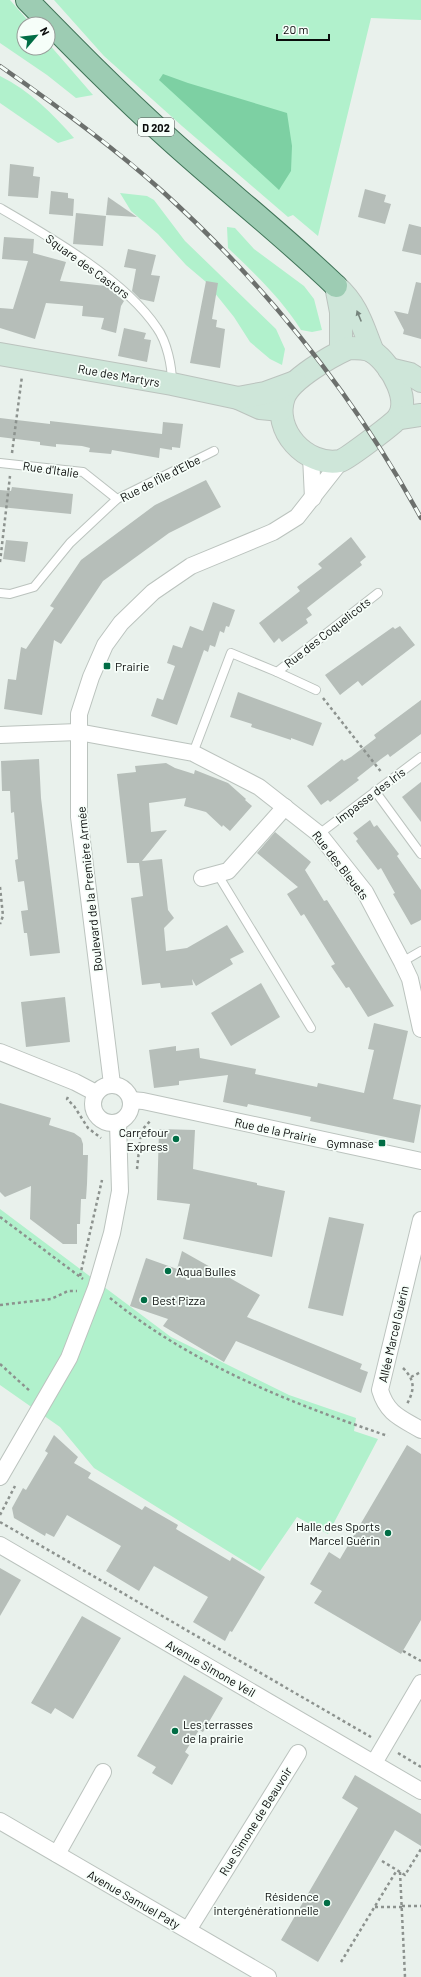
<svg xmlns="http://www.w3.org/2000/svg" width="421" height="1977" font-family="Barlow,sans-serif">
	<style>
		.green { fill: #b1f1cc }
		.water { fill: #7dd0a3 }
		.building { fill: #b6beb9 }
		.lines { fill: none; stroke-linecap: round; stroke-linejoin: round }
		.lane-casing { stroke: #bbc3be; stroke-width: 10 }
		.street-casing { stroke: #bbc3be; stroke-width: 18 }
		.secondary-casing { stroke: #bbc3be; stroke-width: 24 }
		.primary-casing { stroke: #3f7357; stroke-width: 24 }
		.path { stroke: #8c928e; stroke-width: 2.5; stroke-dasharray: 3 3; stroke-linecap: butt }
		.lane { stroke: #fff; stroke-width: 8 }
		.street { stroke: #fff; stroke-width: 16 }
		.secondary { stroke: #cee6d9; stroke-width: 22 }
		.primary { stroke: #9dccb3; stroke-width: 22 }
		.rail-casing { stroke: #6c706d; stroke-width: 4.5 }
		.rail { stroke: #f6fef9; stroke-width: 3; stroke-dasharray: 9; stroke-linecap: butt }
		.oneway { fill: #76847c }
		.poi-dot { fill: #016d45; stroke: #f6fef9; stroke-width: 1.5 }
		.labels { text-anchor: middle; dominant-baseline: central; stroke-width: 3.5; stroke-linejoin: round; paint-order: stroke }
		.shield { fill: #f6fef9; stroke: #515552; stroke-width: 1 }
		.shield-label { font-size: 11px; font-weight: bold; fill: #0a0c0b }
		.street-label { font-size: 12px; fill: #0a0c0b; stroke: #f6fef9 }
		.poi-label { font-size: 12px; fill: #0a0c0b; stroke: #f6fef9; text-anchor: start }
	</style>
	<rect width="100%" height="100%" fill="#e9f1ec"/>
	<!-- green -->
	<g class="green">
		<path d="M0,0H10L31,24H24V48H48V43L93,95L76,98L47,75L0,43Z"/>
		<path d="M54,0H421V20L371,18L318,236L293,215L288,217L182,126L104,56Z"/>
		<path d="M0,76C29,90 53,114 74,138L58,143L0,103Z"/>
		<path d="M120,193L147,196L154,200L185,241L276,329L285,349L282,365L270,359L250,342L234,317L206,282L186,265L158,234L131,211Z"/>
		<path d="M227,227L235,228L254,249L304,286L314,299L322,330L312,332L301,330C281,298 255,274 228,248Z"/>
		<path d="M0,1209L171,1337L289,1395L356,1418L354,1431L378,1439L328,1534L297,1517L260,1571L94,1468L60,1427L0,1385Z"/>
	</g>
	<!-- water -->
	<path class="water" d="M163,74L188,83L287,113L292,146L291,171L279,190L159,80Z"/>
	<!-- building -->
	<g class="building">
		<path d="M10,164L34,167L33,176L40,177L38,198L8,196Z"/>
		<path d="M365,189L386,195L384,202L391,204L385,224L358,217Z"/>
		<path d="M51,191L68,193V198L74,199L73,216L49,214Z"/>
		<path d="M108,197L137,217L106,215Z"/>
		<path d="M76,213L106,216L103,246L73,244Z"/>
		<path d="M409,224L421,227V255L402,251Z"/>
		<path d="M4,237L34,239L33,253L66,262L60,281L106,286L124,301L121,306L116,333L101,329L104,318L82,316L83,306L46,303L35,339L0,328V308L13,309L28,261L2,259Z"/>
		<path d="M128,249L156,255L151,275L160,276L154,302L140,299L132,291L136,269L124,267Z"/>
		<path d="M206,281L218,283L212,319L217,320L216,327L225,329L220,368L190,363Z"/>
		<path d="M416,282L421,283V339L403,334L404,330L394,311L408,314Z"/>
		<path d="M124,328L146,333L144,339L151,340L147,362L118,356Z"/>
		<path d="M0,418L50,424V421L162,434L163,422L183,424L180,448L172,447V450L160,448L159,458L112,450L111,454L89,452L90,448L82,446L56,444V447L40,445V442L0,437Z"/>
		<path d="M206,480L221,507L169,533L103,581L61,644L54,640L42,715L4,709L8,679L16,680L21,647L26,649L54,608L50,606L81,560L155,505Z"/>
		<path d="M12,487L73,494L71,514L0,507V490L11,491Z"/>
		<path d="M351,537L366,557L360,562L362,565L307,608L312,615L306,619L308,623L282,642L279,638L274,643L259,623L300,591L297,587L322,568L318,564Z"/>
		<path d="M6,540L28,542L25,562L3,559Z"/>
		<path d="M213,602L235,610L229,627L226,626L224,633L220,631L215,647L210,645L208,652L204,650L177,725L151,716L157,698L163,700L175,666L167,663L173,645L182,648L190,626L203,631Z"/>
		<path d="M400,626L415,645L362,686L358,681L340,695L325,675L393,627L395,629Z"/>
		<path d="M238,692L322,723L313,746L291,738V740L273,734L251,727L252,724L230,717Z"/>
		<path d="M421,700V734L390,757L388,754L381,759L357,778L359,780L330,802L328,800L321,805L307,786L342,759L344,761L351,757L376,738L374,735Z"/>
		<path d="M39,759L41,798L60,953L30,956L27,933H24L21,911L28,910L24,881L18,882L15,860L18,859L14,812L11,813L10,791H2L1,761Z"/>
		<path d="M166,763L175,768L194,774L195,770L228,783L246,799L245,800L252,806L230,831L223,825L222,827L206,812L184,806L186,798L149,803L151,832L167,830L142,861L162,859L168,910L174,918L164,928L166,951L187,948L227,925L244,952L230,959L233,964L196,986L192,979L193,985L161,988L160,983L142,985L131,898L143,896L139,863H127L117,774L136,772L135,766Z"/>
		<path d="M421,782V822L402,797Z"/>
		<path d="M370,820L374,827L377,825L399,854L397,856L421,890V920L411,925L393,894L395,893L381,868L378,870L356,841L358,839L353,833Z"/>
		<path d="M275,832L311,862L305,870L324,901L327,900L394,1006L368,1017L349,987L346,988L331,966L335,964L304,914L301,916L287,894L298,887L257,853Z"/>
		<path d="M261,983L280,1017L231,1046L211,1013Z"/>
		<path d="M65,997L70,1042L26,1047L21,1002Z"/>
		<path d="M374,1023L408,1031L393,1099L421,1105L414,1143L310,1121L311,1117L248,1104L247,1107L223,1102L228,1075L179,1081V1085L154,1088L149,1050L176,1046V1051L199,1048L200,1058L256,1069L255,1074L317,1087L318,1083L364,1093L374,1050L368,1049Z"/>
		<path d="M0,1103L51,1118L49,1125L74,1133L81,1138L83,1144V1155H88L87,1184L86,1199H81L80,1224H77V1244H63L30,1219L31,1186L5,1197L0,1192Z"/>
		<path d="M159,1129L195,1130L193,1169L257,1183V1185L285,1191L272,1257L183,1239L190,1204L157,1200Z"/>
		<path d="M329,1217L364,1224L343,1316L308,1308Z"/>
		<path d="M182,1251L260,1295L247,1317L362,1364L360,1369L368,1372L361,1393L236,1341L224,1362L163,1326L168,1319L130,1306L146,1258L177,1269Z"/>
		<path d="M54,1435L78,1457L74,1463L91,1473L88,1478L142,1510L145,1506L178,1525L176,1529L230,1561L232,1557L265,1577L232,1632L230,1631L225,1641L193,1622L208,1597L154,1566L139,1591L106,1571L121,1546L67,1515L54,1537L46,1533L45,1536L14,1518L12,1508L23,1488L26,1490L48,1453L45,1451Z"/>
		<path d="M407,1445L421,1454V1620L401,1654L314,1603L322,1591L310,1584L329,1552L340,1559Z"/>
		<path d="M0,1568L21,1580L0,1616Z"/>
		<path d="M82,1616L121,1638L73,1719L55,1708L51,1714L31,1703Z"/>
		<path d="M184,1675L223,1698L203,1732L199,1730L185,1752L189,1755L172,1785L152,1773L156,1767L137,1756Z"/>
		<path d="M355,1775L421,1814V1846L395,1830L318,1962L281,1940L358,1808L342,1798Z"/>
	</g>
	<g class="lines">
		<defs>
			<g id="lane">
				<path d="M0,208C50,237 125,280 157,328C167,342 172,366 172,383"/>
				<path d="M0,463L83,472L117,499"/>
				<path d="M0,593L10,594L34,587L70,543L117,499L214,451"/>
				<path d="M277,672L316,690"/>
				<path d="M193,753L231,653L277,672L378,593"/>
				<path d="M375,791L421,854"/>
				<path d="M319,834L421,757"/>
				<path d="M218,875L311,1028"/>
				<path d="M402,962L421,951"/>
			</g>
			<g id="street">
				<path d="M311,456L313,498"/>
				<path d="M0,735L78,732L193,753L259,787L319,834L365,892L402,962L410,979L421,1029"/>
				<path d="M202,878L228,871L285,807"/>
				<path d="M0,1052L75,1082L96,1093"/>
				<path d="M112,1084L79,817V714L91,677L105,645L121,623L153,592L191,566L273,532L297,517L341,461"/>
				<circle cx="112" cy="1104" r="19"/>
				<path d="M131,1100L143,1101L421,1161"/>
				<path d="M421,1220L380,1390C387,1414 401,1418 421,1430"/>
				<path d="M0,1477L69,1358L96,1288L112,1233L120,1191L118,1123"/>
				<path d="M0,1545L421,1791"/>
				<path d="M374,1763L421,1683"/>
				<path d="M0,1821L268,1977"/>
				<path d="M57,1854L103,1772"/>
				<path d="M188,1930L298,1753"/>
			</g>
			<g id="secondary">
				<path d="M336,286C358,306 362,325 373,352"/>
				<path d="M336,286L341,312V351"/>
				<path d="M349,348C356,348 367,348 373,352C391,364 415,405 394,422C386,429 347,459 340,461C306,467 272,430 284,397C291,379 331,356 349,348Z"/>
				<path d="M0,354L172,384L238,398L260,408L281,410"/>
				<path d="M389,369L410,374L421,381"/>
				<path d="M238,398L265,393L295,382"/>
				<path d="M400,418L421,415"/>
			</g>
			<path id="primary" d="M27,0C73,47 119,94 168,138C223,188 282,234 336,286"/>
		</defs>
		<!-- lane casing -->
		<use href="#lane" class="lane-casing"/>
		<!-- street casing -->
		<use href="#street" class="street-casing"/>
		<!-- secondary casing -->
		<use href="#secondary" class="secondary-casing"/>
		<!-- primary casing -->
		<use href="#primary" class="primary-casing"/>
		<!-- path -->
		<g class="path">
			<path d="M12,453L22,376"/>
			<path d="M0,562L10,476"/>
			<path d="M323,698L382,773"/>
			<path d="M0,887L3,916L0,924"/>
			<path d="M68,1097L67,1099L74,1106L88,1128L101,1138"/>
			<path d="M137,1169L141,1131L151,1120"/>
			<path d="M0,1217L83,1279"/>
			<path d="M80,1276L102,1180"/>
			<path d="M110,1298C191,1364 290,1403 388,1436"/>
			<path d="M0,1305L51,1299L68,1291H77"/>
			<path d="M0,1364L31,1392"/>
			<path d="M403,1368C415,1380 415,1389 407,1404"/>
			<path d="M411,1377L421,1372"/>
			<path d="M0,1515L15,1486"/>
			<path d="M0,1522L371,1737"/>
			<path d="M403,1651L421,1661"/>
			<path d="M398,1753L421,1767"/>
			<path d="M382,1861L405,1875L421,1849"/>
			<path d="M400,1872L405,1977"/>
			<path d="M402,1906H421"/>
			<path d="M375,1907H402"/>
			<path d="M341,1962L397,1870"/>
		</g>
		<!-- lane -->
		<use href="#lane" class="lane"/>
		<!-- street -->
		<use href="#street" class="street"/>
		<!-- secondary -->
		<use href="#secondary" class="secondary"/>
		<!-- primary -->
		<use href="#primary" class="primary"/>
		<defs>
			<path id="rail" d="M0,66C56,105 111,145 161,190C265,284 354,395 421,518"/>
		</defs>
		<!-- rail casing -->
		<use href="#rail" class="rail-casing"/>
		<!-- rail -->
		<use href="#rail" class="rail"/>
	</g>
	<!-- one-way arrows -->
	<defs><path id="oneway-solid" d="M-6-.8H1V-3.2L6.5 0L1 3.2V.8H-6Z"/></defs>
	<use class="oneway" href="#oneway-solid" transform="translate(359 316) rotate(-112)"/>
	<!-- markers -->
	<g class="poi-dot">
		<rect x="103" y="662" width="8" height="8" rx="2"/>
		<circle cx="176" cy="1139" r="4"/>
		<rect x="378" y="1139" width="8" height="8" rx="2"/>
		<circle cx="168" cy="1271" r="4"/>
		<circle cx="144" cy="1300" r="4"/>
		<circle cx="388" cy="1533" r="4"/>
		<circle cx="175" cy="1731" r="4"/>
		<circle cx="327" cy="1903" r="4"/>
	</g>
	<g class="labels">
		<!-- shield labels -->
		<rect class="shield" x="138" y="118" width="36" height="18" rx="3"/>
		<g class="shield-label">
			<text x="156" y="127">D 202</text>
		</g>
		<!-- street labels -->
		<g class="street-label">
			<text transform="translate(88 266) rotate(36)">Square des Castors</text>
			<text transform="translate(119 375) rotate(10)">Rue des Martyrs</text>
			<text transform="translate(51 469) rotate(8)">Rue d'Italie</text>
			<text transform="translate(160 478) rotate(-27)">Rue de l'Île d'Elbe</text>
			<text transform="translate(327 632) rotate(-38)">Rue des Coquelicots</text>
			<text transform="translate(370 795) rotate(-37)">Impasse des Iris</text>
			<text transform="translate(341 865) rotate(52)">Rue des Bleuets</text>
			<text transform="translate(89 889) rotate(-96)">Boulevard de la Première Armée</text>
			<text transform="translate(276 1130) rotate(12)">Rue de la Prairie</text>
			<text transform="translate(393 1334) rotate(-77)">Allée Marcel Guérin</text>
			<text transform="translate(211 1668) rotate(30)">Avenue Simone Veil</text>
			<text transform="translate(255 1821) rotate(-58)">Rue Simone de Beauvoir</text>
			<text transform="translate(134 1899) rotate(30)">Avenue Samuel Paty</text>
		</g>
		<!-- poi labels -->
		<g class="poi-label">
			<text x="115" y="666">Prairie</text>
			<text x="168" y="1132" text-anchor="end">Carrefour<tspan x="168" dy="14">Express</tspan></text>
			<text x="374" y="1143" text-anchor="end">Gymnase</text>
			<text x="176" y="1271">Aqua Bulles</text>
			<text x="152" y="1300">Best Pizza</text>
			<text x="380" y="1526" text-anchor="end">Halle des Sports<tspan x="380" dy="14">Marcel Guérin</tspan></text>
			<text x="183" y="1724">Les terrasses<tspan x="183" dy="14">de la prairie</tspan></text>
			<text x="319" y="1896" text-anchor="end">Résidence<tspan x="319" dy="14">intergénérationnelle</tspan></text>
		</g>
	</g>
	<!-- north arrow -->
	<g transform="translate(36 36) rotate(62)"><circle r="19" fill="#f6fef9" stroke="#989d9a"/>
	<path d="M0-3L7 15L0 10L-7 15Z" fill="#016d45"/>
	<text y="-6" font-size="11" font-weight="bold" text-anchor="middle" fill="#0a0c0b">N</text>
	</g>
	<!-- scale -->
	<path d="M277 34v6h52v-6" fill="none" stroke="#0a0c0b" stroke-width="2"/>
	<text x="283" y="34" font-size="12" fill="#0a0c0b" stroke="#f6fef9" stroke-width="3" paint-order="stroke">20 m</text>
</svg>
